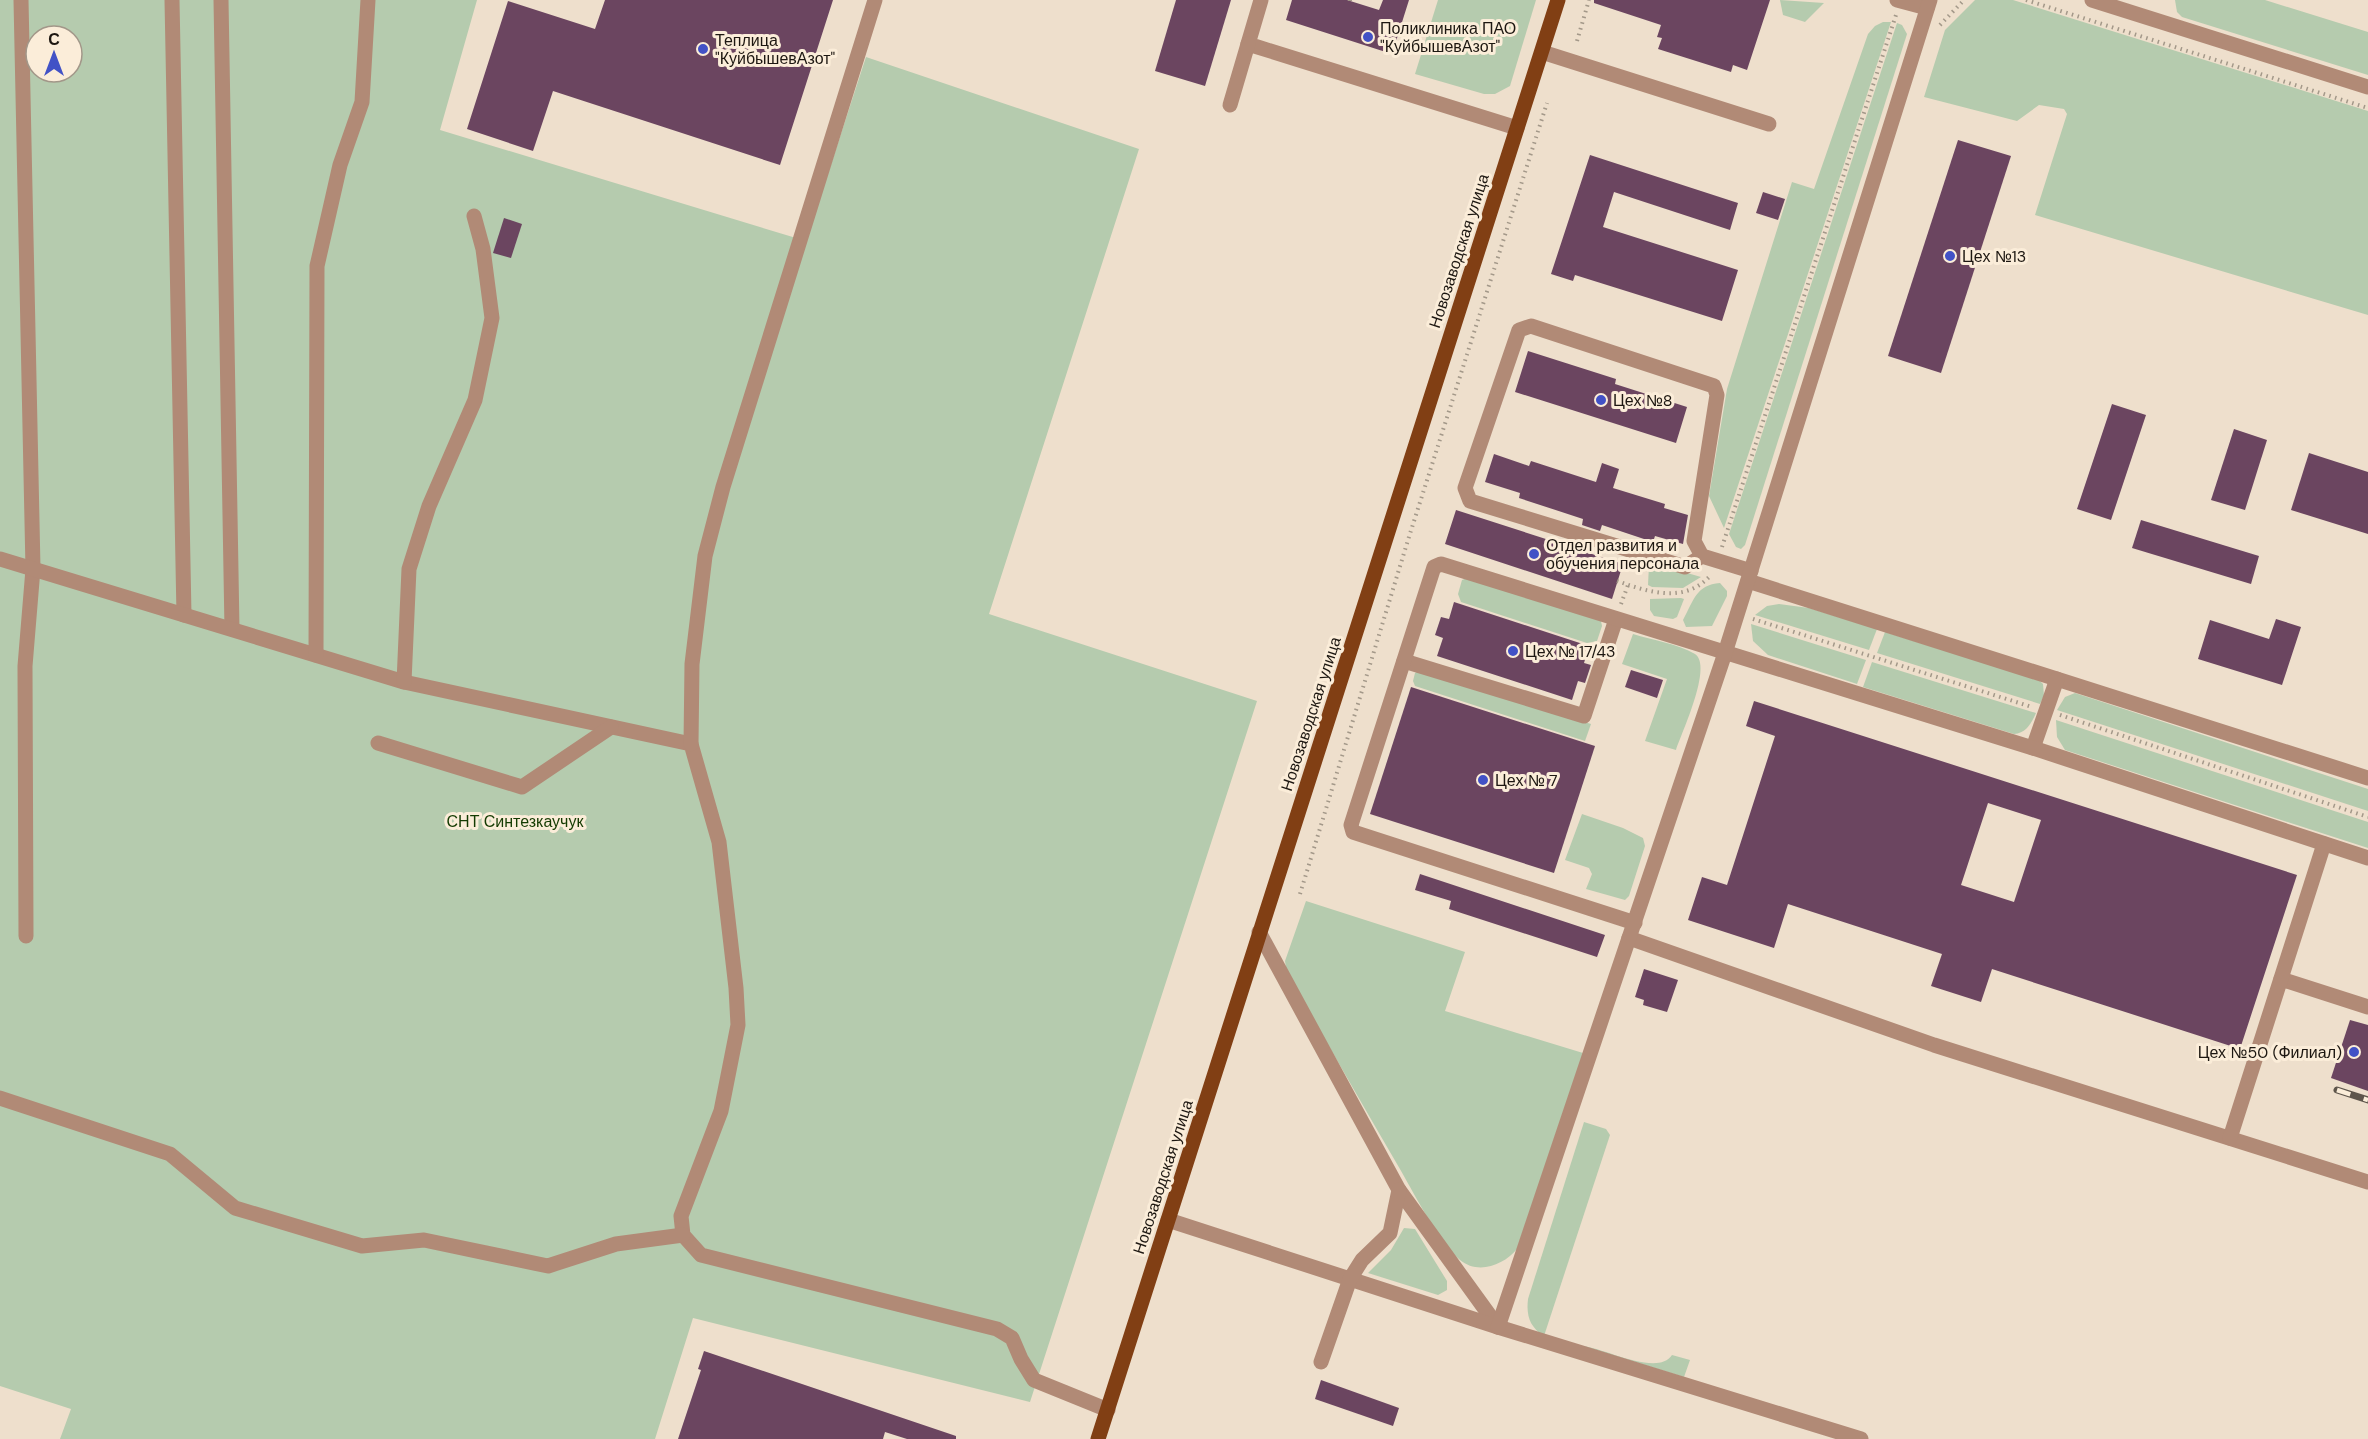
<svg xmlns="http://www.w3.org/2000/svg" width="2368" height="1439" font-family="'DM Sans',sans-serif">
	<style>
		.green { fill: #b5cbae; fill-rule: evenodd }
		.building { fill: #6b4560; fill-rule: evenodd }
		.lines { fill: none; stroke-linecap: round; stroke-linejoin: round }
		.path { stroke: #a39889; stroke-width: 4; stroke-dasharray: 1.5 4.5; stroke-linecap: butt }
		.minor { stroke: #b18a76; stroke-width: 15 }
		.major { stroke: #813f14; stroke-width: 15 }
		.rail-casing { stroke: #5e554b; stroke-width: 7 }
		.rail { stroke: #fbedd9; stroke-width: 4.5; stroke-dasharray: 14; stroke-linecap: butt }
		.poi-dot { fill: #4252c6; stroke: #fbedd9; stroke-width: 2 }
		.labels { text-anchor: middle; dominant-baseline: central; stroke-width: 6; stroke-linejoin: round; paint-order: stroke }
		.poi-label { font-size: 16px; fill: #1d1711; stroke: #fbedd9; text-anchor: start }
		.street-label { font-size: 16px; fill: #1d1711; stroke: #fbedd9 }
		.park-label { font-size: 16px; fill: #143b02; stroke: #fbedd9 }
	</style>
	<rect width="100%" height="100%" fill="#eedfcc"/>
	<!-- green -->
	<g class="green">
		<path d="M0,0H477L440,130L806,241L866,57L1139,149L989,614L1257,701L1030,1402L693,1318L655,1439H60L71,1409L0,1386ZM36,36H72V72H36Z"/>
		<path d="M1438,0H1536L1510,86L1495,94H1484L1415,74Z"/>
		<path d="M1780,0L1824,3L1805,22L1783,15Z"/>
		<path d="M1975,0H2013L2368,111V315L2035,215L2067,114L2064,109L2039,105L2017,121L1924,97L1945,30Z"/>
		<path d="M2175,0H2265L2368,32V75L2182,17L2177,12Z"/>
		<path d="M1883,22H1891L1724,528L1709,496L1727,389L1792,182L1814,189L1868,34L1875,26Z"/>
		<path d="M1897,23L1902,25L1907,34L1745,545L1741,549L1736,547L1729,534Z"/>
		<path d="M1653,563L1701,577L1683,588L1652,587L1648,585L1649,565Z"/>
		<path d="M1467,578L1601,621L1602,626L1597,641L1587,643L1461,602L1458,594L1462,580Z"/>
		<path d="M1720,583L1727,591V596L1712,626L1686,627L1683,620C1694,600 1696,585 1720,583Z"/>
		<path d="M1650,599L1681,598L1684,599L1677,617L1673,619L1654,616L1650,610Z"/>
		<path d="M1779,604L1809,608L1877,629L1869,650L1755,615L1767,606Z"/>
		<path d="M1751,624L1866,660L1857,684L1768,655L1753,641Z"/>
		<path d="M1885,632L2039,680L2043,684L2044,696L2040,704L1877,653Z"/>
		<path d="M1633,634C1652,640 1678,644 1695,654C1713,666 1682,732 1676,750L1645,741L1667,679L1622,664Z"/>
		<path d="M1872,662L2036,713C2031,724 2026,733 2014,734L1863,687Z"/>
		<path d="M1420,670L1591,724L1585,741L1415,686L1413,681L1415,673Z"/>
		<path d="M2075,693L2368,789V811L2057,710L2065,697Z"/>
		<path d="M2056,720L2368,822V848L2065,750L2057,737Z"/>
		<path d="M1582,814L1623,828L1643,838L1645,846L1629,896L1625,900L1586,889L1592,874L1589,868L1565,860Z"/>
		<path d="M1306,901L1465,952L1445,1011L1583,1053L1517,1249C1504,1265 1478,1275 1460,1260C1437,1240 1413,1191 1397,1164C1360,1101 1324,1037 1287,974L1285,961Z"/>
		<path d="M1584,1122L1606,1129L1610,1135L1544,1336C1530,1327 1526,1316 1528,1299Z"/>
		<path d="M1404,1228L1415,1229L1447,1281V1290L1438,1295L1368,1273L1391,1250Z"/>
		<path d="M1583,1346C1604,1348 1658,1377 1672,1355L1690,1360L1684,1377Z"/>
	</g>
	<!-- building -->
	<g class="building">
		<path d="M605,0H833L780,165L553,91L533,151L467,129L508,1L595,29Z"/>
		<path d="M1176,0H1231L1205,86L1155,71Z"/>
		<path d="M1292,0H1347L1379,10L1383,0H1409L1392,54L1286,20Z"/>
		<path d="M1594,0H1770L1747,70L1733,65L1731,72L1658,49L1662,38L1657,37L1661,25L1594,3Z"/>
		<path d="M1958,140L2011,156L1941,373L1888,356Z"/>
		<path d="M1590,155L1738,203L1730,230L1614,192L1603,227L1738,270L1722,321L1575,275L1573,281L1551,274Z"/>
		<path d="M1763,192L1785,199L1778,220L1756,213Z"/>
		<path d="M504,218L522,224L511,258L493,253Z"/>
		<path d="M1528,351L1616,379L1615,384L1687,407L1676,443L1515,392Z"/>
		<path d="M2112,404L2146,415L2111,520L2077,509Z"/>
		<path d="M2234,429L2267,440L2245,510L2211,500Z"/>
		<path d="M2309,453L2368,472V534L2291,510Z"/>
		<path d="M1494,454L1529,466L1531,461L1596,482L1602,463L1619,469L1613,488L1665,504L1664,508L1688,515L1683,544L1655,536L1653,542L1602,525L1600,531L1582,525L1583,519L1519,498L1520,493L1485,482Z"/>
		<path d="M1456,510L1574,548L1576,544L1594,549L1592,554L1623,564L1612,599L1445,544Z"/>
		<path d="M2141,520L2259,556L2251,584L2132,548Z"/>
		<path d="M1454,602L1589,646L1584,663L1591,665L1585,683L1578,681L1572,700L1437,656L1443,638L1435,635L1441,617L1449,619Z"/>
		<path d="M2276,619L2301,627L2282,685L2198,659L2210,620L2269,639Z"/>
		<path d="M1631,670L1663,680L1657,698L1625,687Z"/>
		<path d="M1411,687L1595,746L1554,873L1370,814Z"/>
		<path d="M1754,701L2297,875L2240,1049L1992,969L1981,1002L1931,986L1942,954L1788,904L1774,948L1688,920L1702,877L1727,885L1775,736L1746,726ZM1988,803L2041,820L2014,902L1961,885Z"/>
		<path d="M1420,874L1605,935L1597,957L1449,909L1451,901L1415,890Z"/>
		<path d="M1644,969L1678,980L1667,1012L1643,1005L1644,1000L1635,997Z"/>
		<path d="M2350,1020L2368,1025V1091L2331,1078Z"/>
		<path d="M704,1351L956,1436V1439H907L885,1432L883,1439H678L701,1370L698,1369Z"/>
		<path d="M1321,1380L1399,1408L1393,1426L1315,1399Z"/>
	</g>
	<g class="lines">
		<!-- path -->
		<g class="path">
			<path d="M2026,0L2368,108"/>
			<path d="M1350,1V0"/>
			<path d="M1940,25L1964,0"/>
			<path d="M1577,41L1589,0"/>
			<path d="M1722,547L1896,15"/>
			<path d="M1617,581C1648,592 1684,604 1710,576"/>
			<path d="M1621,604L1628,585"/>
			<path d="M1753,619L2032,707"/>
			<path d="M2060,715L2368,817"/>
			<path d="M1300,894L1408,540L1547,103"/>
		</g>
		<!-- minor -->
		<g class="minor">
			<path d="M21,0L33,569L25,666L26,936"/>
			<path d="M172,0L184,615"/>
			<path d="M221,0L232,629"/>
			<path d="M1261,0L1248,44L1517,128"/>
			<path d="M1897,0L1927,8"/>
			<path d="M2092,0L2368,87"/>
			<path d="M1542,52L1769,124"/>
			<path d="M1230,105L1248,44"/>
			<path d="M1702,556L1685,567L1470,501L1465,488L1519,330L1531,326L1714,386L1717,395L1694,541L1702,556L1751,571"/>
			<path d="M0,559L404,682L691,744L719,842L736,988L738,1025L721,1111L681,1216L683,1235L701,1255L997,1329L1012,1338L1021,1359L1034,1380L1108,1410"/>
			<path d="M1748,581L2368,778"/>
			<path d="M316,655L317,266L340,165L362,102L368,0"/>
			<path d="M1404,661L1584,716L1616,619"/>
			<path d="M404,682L409,569L429,506L475,400L492,318L483,249L474,216"/>
			<path d="M378,743L522,787L611,727"/>
			<path d="M691,744L692,664L705,556L723,487L875,0"/>
			<path d="M2033,748L2057,679"/>
			<path d="M1635,923L1353,832L1351,825L1434,567L1441,564L2033,748L2368,858"/>
			<path d="M1259,932L1399,1190L1498,1327"/>
			<path d="M1629,938L1934,1045L2368,1182"/>
			<path d="M2281,979L2368,1007"/>
			<path d="M0,1098L170,1154L235,1208L362,1246L424,1240L548,1266L616,1244L683,1235"/>
			<path d="M2230,1138L2324,844"/>
			<path d="M1168,1220L1498,1327L1861,1439"/>
			<path d="M1498,1327L1725,653L1930,0"/>
			<path d="M1321,1362L1350,1279L1362,1260L1390,1233L1399,1190"/>
		</g>
		<!-- major -->
		<path class="major" d="M1098,1439L1558,0"/>
		<defs>
			<path id="rail" d="M2337,1090L2368,1100"/>
		</defs>
		<!-- rail casing -->
		<use href="#rail" class="rail-casing"/>
		<!-- rail -->
		<use href="#rail" class="rail"/>
	</g>
	<!-- markers -->
	<g class="poi-dot">
		<circle cx="1368" cy="37" r="6"/>
		<circle cx="703" cy="49" r="6"/>
		<circle cx="1950" cy="256" r="6"/>
		<circle cx="1601" cy="400" r="6"/>
		<circle cx="1534" cy="554" r="6"/>
		<circle cx="1513" cy="651" r="6"/>
		<circle cx="1483" cy="780" r="6"/>
		<circle cx="2354" cy="1052" r="6"/>
	</g>
	<g class="labels">
		<!-- poi labels -->
		<g class="poi-label">
			<text x="1380" y="28">Поликлиника ПАО<tspan x="1380" dy="18">"КуйбышевАзот"</tspan></text>
			<text x="715" y="40">Теплица<tspan x="715" dy="18">"КуйбышевАзот"</tspan></text>
			<text x="1962" y="256">Цех №13</text>
			<text x="1613" y="400">Цех №8</text>
			<text x="1546" y="545">Отдел развития и<tspan x="1546" dy="18">обучения персонала</tspan></text>
			<text x="1525" y="651">Цех № 17/43</text>
			<text x="1495" y="780">Цех № 7</text>
			<text x="2342" y="1052" text-anchor="end">Цех №50 (Филиал)</text>
		</g>
		<!-- street labels -->
		<g class="street-label">
			<text transform="translate(1459 251) rotate(-72)">Новозаводская улица</text>
			<text transform="translate(1311 714) rotate(-72)">Новозаводская улица</text>
			<text transform="translate(1163 1177) rotate(-72)">Новозаводская улица</text>
		</g>
		<!-- park labels -->
		<g class="park-label">
			<text x="515" y="821">СНТ Синтезкаучук</text>
		</g>
	</g>
	<!-- north arrow -->
	<g transform="translate(54 54)"><circle r="28" fill="#fbedd9" stroke="#a29789" stroke-width="1.5"/>
	<path d="M0-4.5L10 22L0 15L-10 22Z" fill="#4252c6"/>
	<text y="-9" font-size="16" font-weight="bold" text-anchor="middle" fill="#1d1711">С</text>
	</g>
</svg>
